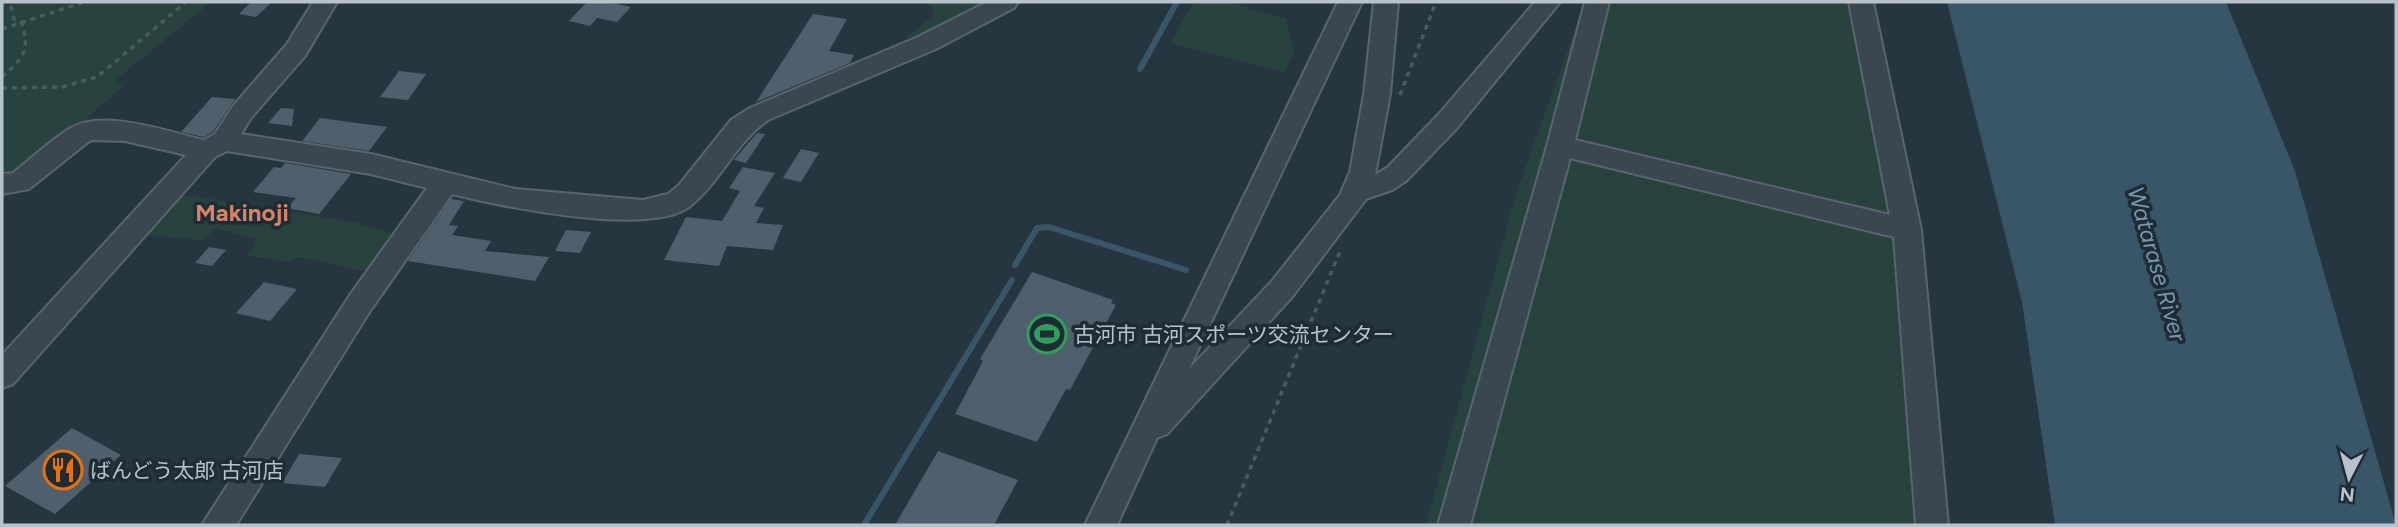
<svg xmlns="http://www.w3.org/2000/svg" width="2398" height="527" font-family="Figtree,'Noto Sans JP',sans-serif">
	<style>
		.green { fill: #284240 }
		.water { fill: #395568 }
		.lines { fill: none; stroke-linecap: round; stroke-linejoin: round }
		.stream { stroke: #395568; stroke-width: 6 }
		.building { fill: #4f606c }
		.minor-casing { stroke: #58656e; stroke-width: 4 }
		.path { stroke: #465e5c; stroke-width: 3.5; stroke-dasharray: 5 5; stroke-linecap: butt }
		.minor { fill: #3a4751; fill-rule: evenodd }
		.labels { text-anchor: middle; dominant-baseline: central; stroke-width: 7; stroke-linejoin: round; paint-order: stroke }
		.poi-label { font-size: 21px; fill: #b7c2cb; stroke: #1f2c36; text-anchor: start }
		.water-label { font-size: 23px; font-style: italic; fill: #7798ae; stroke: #1f2c36 }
		.quarter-label { font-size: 24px; font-weight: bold; fill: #d78366; stroke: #1f2c36 }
	</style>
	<rect width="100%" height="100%" fill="#263641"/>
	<!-- green -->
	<g class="green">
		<path d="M2,2H211L114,81L123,86L88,117L80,134L20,182L2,184Z"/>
		<path d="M926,2H997L912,45L907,37L932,17L934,11Z"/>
		<path d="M1194,2H1229L1286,19L1294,50L1285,73L1170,43Z"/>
		<path d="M1585,2H1870L1918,231L1947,525H1426L1517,191Z"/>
		<path d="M174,193L357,223L396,234L370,272L298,257L290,262L247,255L255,246L256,239L215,228L203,241L143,234Z"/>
	</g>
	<!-- water -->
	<path class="water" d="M1947,2H2226L2295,171L2396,525H2055L2022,302Z"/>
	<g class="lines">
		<!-- stream -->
		<g class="stream">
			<path d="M1140,69L1177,2"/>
			<path d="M1015,265L1037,228L1049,227L1186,270"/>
			<path d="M864,525L1012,280"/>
		</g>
	</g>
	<!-- building -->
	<g class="building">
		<path d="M251,2H272L256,17L239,14Z"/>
		<path d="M587,2H608L631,7L617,22L597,18L590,26L569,21Z"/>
		<path d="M813,14L847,19L829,51L854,55L850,63L756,102Z"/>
		<path d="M399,71L426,74L408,100L380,97Z"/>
		<path d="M212,97L235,99L213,132L204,137L181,132Z"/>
		<path d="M281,108L294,109L292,126L268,123Z"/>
		<path d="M320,118L387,127L369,151L302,141Z"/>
		<path d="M757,133L765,134L746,163L734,160Z"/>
		<path d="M801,149L819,153L801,182L783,178Z"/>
		<path d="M285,163L351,174L319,214L287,208L296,198L253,192L274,167L281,168Z"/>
		<path d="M743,167L775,173L754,206L764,208L756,223L783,225L773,250L727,246L719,266L664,260L686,217L722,221L740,191L729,188Z"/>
		<path d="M451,199L464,201L449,225L458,226L452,235L491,241L485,251L549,257L535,281L408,261Z"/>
		<path d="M566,230L591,232L580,253L555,251Z"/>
		<path d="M209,247L226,250L212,266L195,263Z"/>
		<path d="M1032,272L1113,300L1111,303L1116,305L1070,390L1066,389L1037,442L955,414L983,361L980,359Z"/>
		<path d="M264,282L297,289L270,321L236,313Z"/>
		<path d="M72,428L121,455L55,514L5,486Z"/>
		<path d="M938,451L1018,480L994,525H895Z"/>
		<path d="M299,454L342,458L325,487L282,483Z"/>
	</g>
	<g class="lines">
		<defs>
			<g id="minor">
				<path d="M313,2H337L305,56L251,118L241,134L371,154L515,189L643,200L668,194L679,185L731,120L750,108L918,37L987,2H1018L1014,8L936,49L768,120C735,143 720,183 689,207C649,237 500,206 452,194L370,311L236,525H202L350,295L427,188L371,174L227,151L215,157L13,384L2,388V355L186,155L125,141L93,140L88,142L29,189L2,194V174L13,173C32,158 50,141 69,129C103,108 168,132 204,140L215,134L233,106L287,44Z"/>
				<path d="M1338,2H1362L1189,369L1272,281L1340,195L1350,172L1364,94L1374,2H1398L1390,94L1375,175L1388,167L1439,114L1535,2H1560L1457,128L1406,181L1392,190L1366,199L1292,297L1167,434L1157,438L1117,525H1085Z"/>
				<path d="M1585,2H1609L1575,140L1890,215L1849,2H1873L1921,230L1948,525H1916L1894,237L1570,158L1470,525H1438L1547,146Z"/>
			</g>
		</defs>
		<!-- minor casing -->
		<use href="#minor" class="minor-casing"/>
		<!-- path -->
		<g class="path">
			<path d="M2,29L84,2"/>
			<path d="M2,77C23,57 30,53 22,23L14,19L10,2"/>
			<path d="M2,88L62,87L97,77L186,2"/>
			<path d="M1400,95L1436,2"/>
			<path d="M1227,525L1341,249"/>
		</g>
		<!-- minor -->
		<use href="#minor" class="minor"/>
	</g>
	<!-- icons -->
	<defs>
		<symbol id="stadium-ring" viewBox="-11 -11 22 22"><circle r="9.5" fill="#1f2c36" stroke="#2e9e5b" stroke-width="1.5"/><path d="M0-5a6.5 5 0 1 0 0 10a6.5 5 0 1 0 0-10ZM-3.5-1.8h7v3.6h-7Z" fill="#2e9e5b"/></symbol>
		<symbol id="restaurant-ring" viewBox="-11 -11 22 22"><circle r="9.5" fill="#1f2c36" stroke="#e8710a" stroke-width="1.5"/><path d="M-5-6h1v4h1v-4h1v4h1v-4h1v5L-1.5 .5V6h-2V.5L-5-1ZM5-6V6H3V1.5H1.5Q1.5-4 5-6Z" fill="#e8710a"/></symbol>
	</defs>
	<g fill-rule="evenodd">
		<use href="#stadium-ring" x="1025" y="312" width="44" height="44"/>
		<use href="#restaurant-ring" x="41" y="448" width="44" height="44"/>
	</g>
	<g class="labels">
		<!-- poi labels -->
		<g class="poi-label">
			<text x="1074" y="334">古河市 古河スポーツ交流センター</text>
			<text x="90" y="470">ばんどう太郎 古河店</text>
		</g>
		<!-- water labels -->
		<g class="water-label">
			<text transform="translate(2157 264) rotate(74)">Watarase River</text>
		</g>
		<!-- quarter labels -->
		<g class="quarter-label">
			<text x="242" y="212">Makinoji</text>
		</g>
	</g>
	<!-- border -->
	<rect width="2398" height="527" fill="none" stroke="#b7c2cb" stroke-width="7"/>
	<!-- north arrow -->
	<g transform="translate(2349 478) rotate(186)" stroke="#1f2c36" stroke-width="5" paint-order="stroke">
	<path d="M0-5L12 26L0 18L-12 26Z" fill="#b7c2cb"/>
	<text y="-10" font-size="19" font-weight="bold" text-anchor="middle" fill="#b7c2cb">N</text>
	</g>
</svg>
